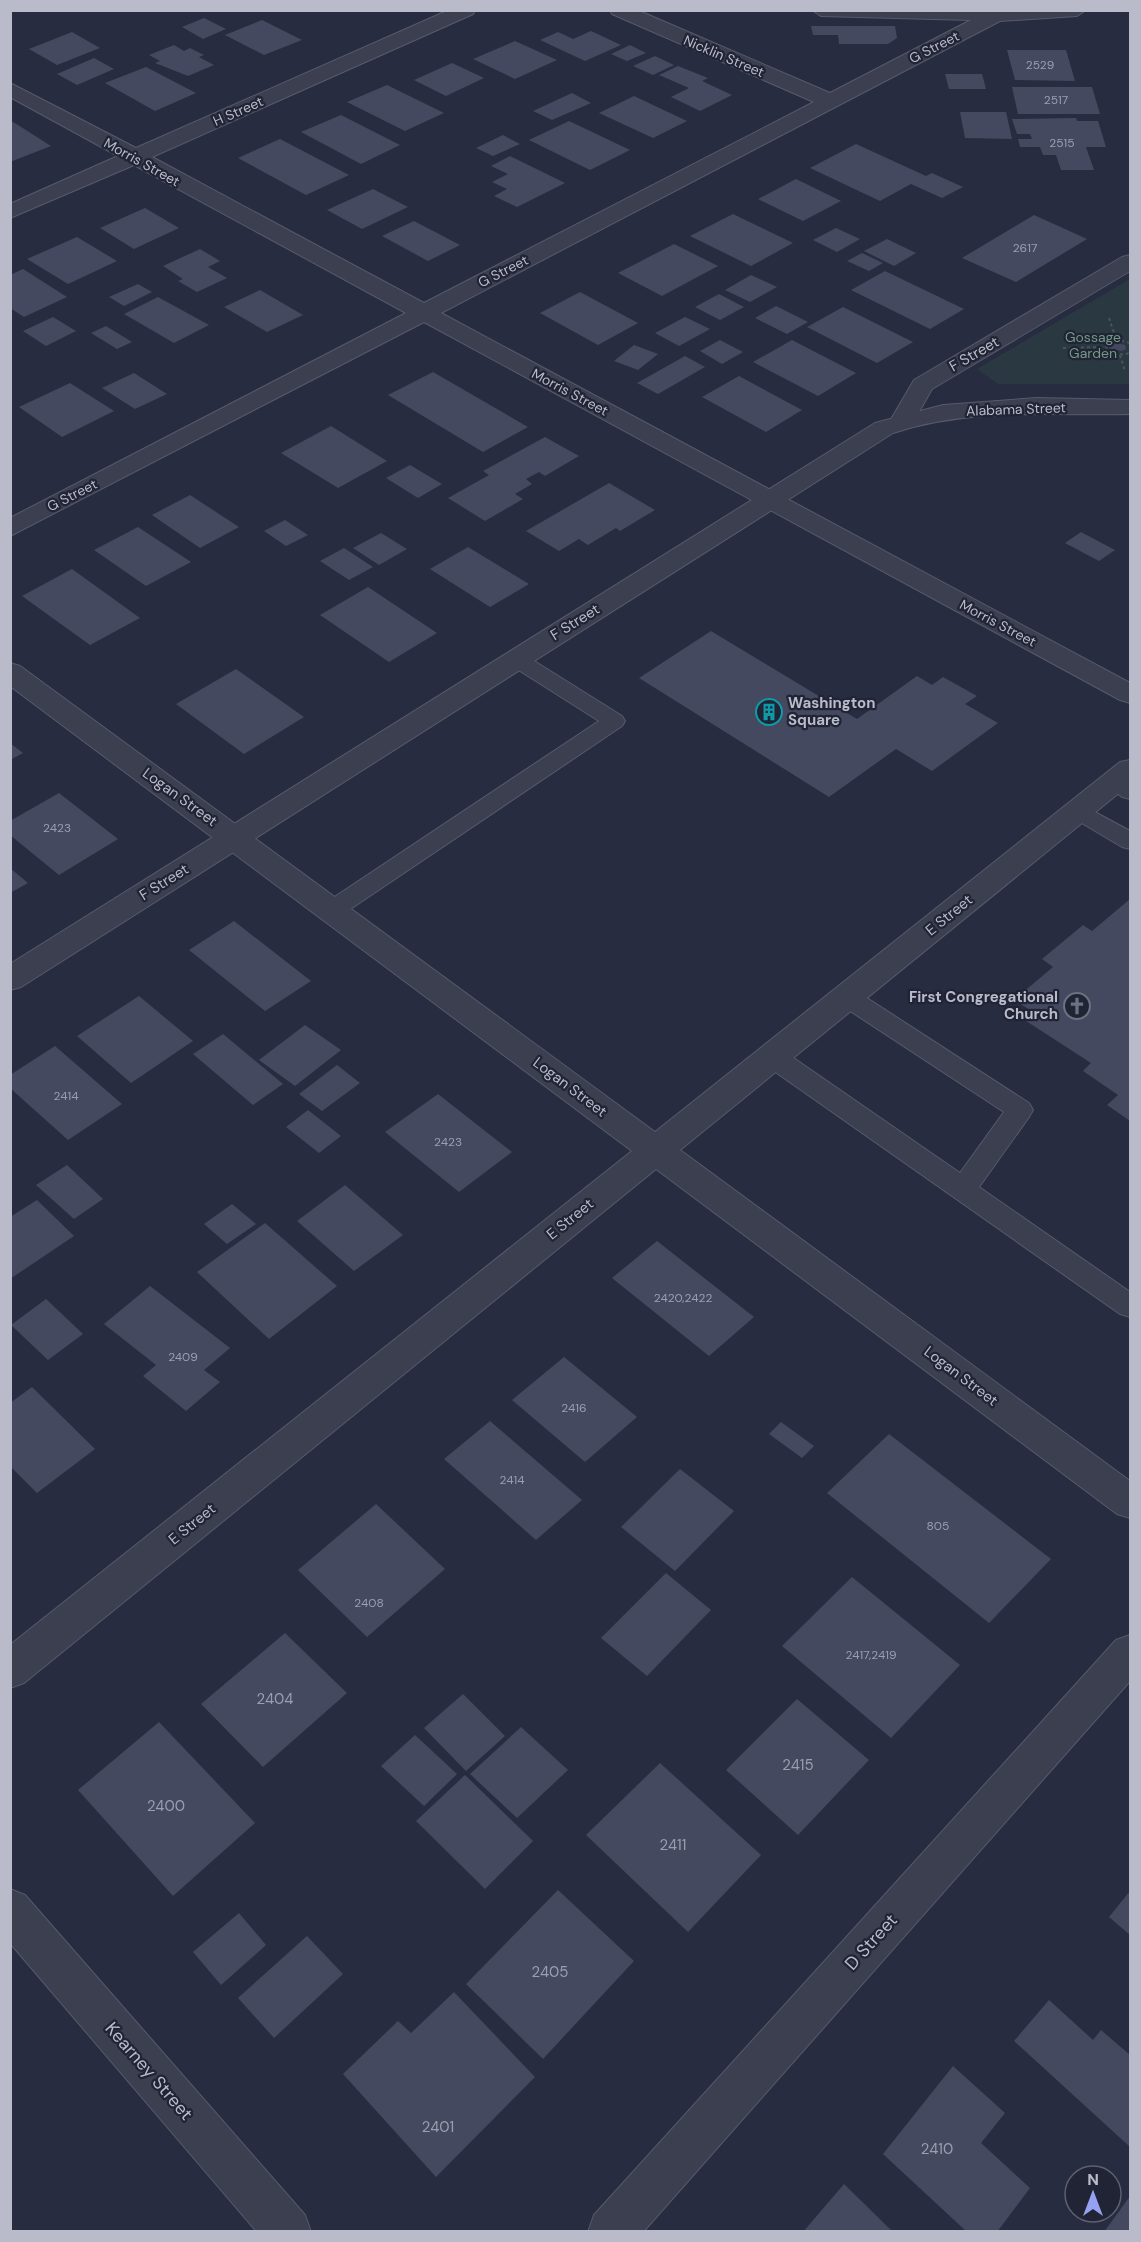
<svg xmlns="http://www.w3.org/2000/svg" width="1141" height="2242" font-family="'DM Sans',sans-serif">
	<style>
		.green { fill: #2a3841 }
		.building { fill: #444960 }
		.lines { fill: none; stroke-linecap: round; stroke-linejoin: round }
		.service-casing { stroke: #575a6a; stroke-width: 2 }
		.minor-casing { stroke: #575a6a; stroke-width: 2 }
		.tertiary-casing { stroke: #575a6a; stroke-width: 2 }
		.path { stroke: #48555e; stroke-width: 2; stroke-dasharray: 3 3; stroke-linecap: butt }
		.service { fill: #3c3f50; fill-rule: evenodd }
		.minor { fill: #3c3f50; fill-rule: evenodd }
		.tertiary { fill: #3c3f50; fill-rule: evenodd }
		.labels { text-anchor: middle; dominant-baseline: central; stroke-width: 4.5; stroke-linejoin: round; paint-order: stroke }
		.number-label { font-size: 12px; fill: #9c9eb0 }
		.far-street-label { font-size: 14px; fill: #b9bbca; stroke: #212435 }
		.far-park-label { font-size: 14px; fill: #719a85; stroke: #212435 }
		.street-label { font-size: 15px; fill: #b9bbca; stroke: #212435 }
		.poi-label { font-size: 15px; font-weight: bold; fill: #b9bbca; stroke: #212435; text-anchor: start }
		.near-number-label { font-size: 15px; fill: #9c9eb0 }
		.near-street-label { font-size: 18px; fill: #b9bbca; stroke: #212435 }
	</style>
	<rect width="100%" height="100%" fill="#282c40"/>
	<!-- green -->
	<path class="green" d="M1130,279V384H998L977,369Z"/>
	<!-- building -->
	<g class="building">
		<path d="M204,18L226,29L203,39L182,27Z"/>
		<path d="M262,20L302,40L264,55L225,35Z"/>
		<path d="M811,26H895L897,38L888,44H839L838,35H813Z"/>
		<path d="M591,31L621,45L585,61L540,40L558,32L573,39Z"/>
		<path d="M72,32L100,48L57,65L29,49Z"/>
		<path d="M515,41L557,60L515,79L473,59Z"/>
		<path d="M174,45L184,51L190,48L204,55L199,57L214,65L188,76L155,63L160,61L149,55Z"/>
		<path d="M630,45L646,53L627,61L611,54Z"/>
		<path d="M1007,50H1066L1075,81L1015,80Z"/>
		<path d="M655,56L674,65L653,75L633,66Z"/>
		<path d="M94,58L114,69L77,85L57,74Z"/>
		<path d="M452,63L484,78L446,96L414,80Z"/>
		<path d="M678,66L708,78L702,81L732,95L700,111L671,97L689,88L659,75Z"/>
		<path d="M146,67L196,93L155,111L105,83Z"/>
		<path d="M945,74H982L986,89H949Z"/>
		<path d="M387,85L444,113L405,131L347,102Z"/>
		<path d="M1012,87H1092L1100,114H1018Z"/>
		<path d="M572,93L591,103L552,120L533,111Z"/>
		<path d="M634,96L687,121L653,138L599,113Z"/>
		<path d="M960,112H1006L1012,139L965,138Z"/>
		<path d="M341,115L400,145L361,164L301,132Z"/>
		<path d="M1076,118L1077,121H1098L1106,147H1086L1094,170H1061L1056,155H1043L1040,147H1020L1018,139H1032L1030,134H1017L1012,119Z"/>
		<path d="M10,120L51,146L10,162Z"/>
		<path d="M569,121L630,150L590,170L529,140Z"/>
		<path d="M503,135L520,144L493,156L476,148Z"/>
		<path d="M280,139L349,175L306,195L238,158Z"/>
		<path d="M856,144L926,176L932,173L963,187L942,198L911,184L880,201L810,168Z"/>
		<path d="M510,156L565,183L517,207L494,196L507,189L492,182L508,174L491,166Z"/>
		<path d="M796,179L841,201L803,221L758,199Z"/>
		<path d="M373,189L408,207L362,229L327,210Z"/>
		<path d="M145,208L179,228L134,249L100,228Z"/>
		<path d="M733,214L793,243L751,266L690,236Z"/>
		<path d="M1034,215L1087,239L1016,282L962,258Z"/>
		<path d="M414,221L460,245L428,261L382,236Z"/>
		<path d="M836,228L860,239L837,252L813,240Z"/>
		<path d="M77,237L117,261L68,284L27,259Z"/>
		<path d="M887,239L916,253L894,266L864,251Z"/>
		<path d="M674,244L718,266L662,296L618,273Z"/>
		<path d="M200,249L220,261L208,267L227,278L197,292L178,281L183,279L163,266Z"/>
		<path d="M862,253L883,263L869,271L847,261Z"/>
		<path d="M23,269L67,297L24,317L10,308V275Z"/>
		<path d="M885,271L964,309L930,329L851,290Z"/>
		<path d="M751,275L777,287L750,302L725,290Z"/>
		<path d="M138,284L152,292L124,306L109,297Z"/>
		<path d="M260,290L303,315L267,332L224,307Z"/>
		<path d="M580,292L638,323L598,345L540,313Z"/>
		<path d="M719,294L744,307L720,320L695,307Z"/>
		<path d="M158,297L209,325L174,343L124,314Z"/>
		<path d="M776,306L808,322L787,334L755,318Z"/>
		<path d="M843,307L913,342L877,363L807,327Z"/>
		<path d="M53,317L76,331L46,346L23,331Z"/>
		<path d="M685,317L710,329L679,346L655,333Z"/>
		<path d="M106,326L132,342L117,349L91,333Z"/>
		<path d="M720,340L743,352L722,364L700,351Z"/>
		<path d="M792,340L856,373L818,396L753,362Z"/>
		<path d="M1113,342L1125,345L1126,349L1122,351L1110,349L1108,345Z"/>
		<path d="M634,345L658,354L638,370L614,361Z"/>
		<path d="M685,356L705,367L658,394L637,383Z"/>
		<path d="M433,372L528,427L483,452L388,395Z"/>
		<path d="M134,373L167,394L135,409L102,388Z"/>
		<path d="M739,376L802,410L766,432L702,397Z"/>
		<path d="M70,383L114,411L62,437L19,407Z"/>
		<path d="M331,426L387,461L338,488L281,453Z"/>
		<path d="M545,437L579,456L545,476L539,472L526,479L532,484L515,494L523,499L485,521L448,498L489,475L483,471Z"/>
		<path d="M410,465L442,484L418,498L386,478Z"/>
		<path d="M609,483L655,510L620,531L616,528L588,545L579,539L559,551L526,531Z"/>
		<path d="M190,495L239,527L200,548L152,515Z"/>
		<path d="M285,520L308,535L286,546L264,531Z"/>
		<path d="M138,527L191,562L146,586L94,550Z"/>
		<path d="M1081,532L1115,550L1099,561L1065,543Z"/>
		<path d="M381,533L407,549L379,565L353,548Z"/>
		<path d="M468,547L529,584L490,607L430,569Z"/>
		<path d="M344,548L373,567L349,580L320,561Z"/>
		<path d="M72,569L140,618L90,645L22,596Z"/>
		<path d="M368,587L437,633L389,662L320,615Z"/>
		<path d="M711,631L857,719L917,676L932,685L943,677L977,696L965,704L998,723L932,771L896,749L829,797L639,678Z"/>
		<path d="M236,669L304,717L244,754L176,704Z"/>
		<path d="M10,743L23,753L10,760Z"/>
		<path d="M59,793L118,839L59,875L10,835V821Z"/>
		<path d="M10,868L28,883L10,893Z"/>
		<path d="M1130,899V1121L1107,1105L1118,1095L1083,1071L1091,1063L1026,1021L1035,1013L1014,1000L1053,967L1042,959L1083,925L1092,931Z"/>
		<path d="M234,921L311,981L265,1011L189,950Z"/>
		<path d="M139,996L193,1041L131,1083L77,1036Z"/>
		<path d="M305,1025L341,1050L295,1086L259,1060Z"/>
		<path d="M223,1034L283,1084L253,1105L193,1054Z"/>
		<path d="M55,1046L122,1104L68,1140L10,1088V1075Z"/>
		<path d="M337,1065L360,1083L322,1111L299,1094Z"/>
		<path d="M438,1094L512,1152L459,1192L385,1132Z"/>
		<path d="M308,1110L341,1136L319,1153L286,1127Z"/>
		<path d="M67,1165L103,1199L74,1219L36,1185Z"/>
		<path d="M345,1185L403,1235L354,1271L297,1221Z"/>
		<path d="M37,1200L74,1236L10,1279V1217Z"/>
		<path d="M232,1204L256,1224L227,1244L204,1224Z"/>
		<path d="M265,1223L337,1286L269,1339L197,1272Z"/>
		<path d="M657,1241L754,1317L709,1356L612,1278Z"/>
		<path d="M150,1286L230,1348L204,1370L220,1382L186,1411L143,1376L156,1365L104,1324Z"/>
		<path d="M46,1299L83,1334L48,1360L11,1325Z"/>
		<path d="M564,1357L637,1417L585,1462L512,1400Z"/>
		<path d="M32,1387L95,1449L37,1493L10,1466V1403Z"/>
		<path d="M490,1421L582,1500L536,1540L444,1459Z"/>
		<path d="M781,1422L814,1446L802,1458L769,1434Z"/>
		<path d="M889,1434L1051,1559L989,1623L827,1493Z"/>
		<path d="M680,1469L734,1511L675,1571L621,1527Z"/>
		<path d="M376,1504L445,1569L367,1637L298,1570Z"/>
		<path d="M666,1573L711,1610L647,1676L601,1638Z"/>
		<path d="M852,1577L960,1665L891,1738L782,1646Z"/>
		<path d="M285,1633L347,1693L263,1767L201,1704Z"/>
		<path d="M463,1694L505,1736L466,1771L424,1728Z"/>
		<path d="M797,1699L869,1760L798,1835L726,1770Z"/>
		<path d="M159,1722L255,1823L173,1896L78,1790Z"/>
		<path d="M521,1727L568,1770L517,1818L470,1774Z"/>
		<path d="M415,1735L457,1774L424,1806L381,1766Z"/>
		<path d="M660,1763L761,1855L688,1932L586,1835Z"/>
		<path d="M465,1775L533,1841L485,1889L416,1821Z"/>
		<path d="M558,1890L634,1961L543,2059L466,1984Z"/>
		<path d="M1130,1891V1935L1109,1917Z"/>
		<path d="M239,1913L266,1945L221,1985L193,1952Z"/>
		<path d="M307,1936L343,1974L274,2038L238,1998Z"/>
		<path d="M454,1992L535,2077L436,2177L343,2074L398,2021L411,2033Z"/>
		<path d="M1049,2000L1093,2040L1101,2030L1130,2055V2147L1014,2041Z"/>
		<path d="M953,2066L1005,2113L981,2143L1030,2188L997,2232H967L883,2154Z"/>
		<path d="M844,2184L893,2232H803Z"/>
		<path d="M1130,2196V2232H1104Z"/>
	</g>
	<g class="lines">
		<defs>
			<g id="service">
				<path d="M516,652L523,654L622,716L625,721L622,726L340,916L332,918L324,916L320,910L324,904L599,721L509,664L505,659L509,654Z"/>
				<path d="M1114,775L1130,782V799L1122,797L1103,782L1106,777Z"/>
				<path d="M1078,803L1130,831V849L1122,847L1070,816L1067,811L1070,806Z"/>
				<path d="M847,988L856,991L1029,1103L1033,1110L1029,1117L979,1187L1130,1292V1317L1120,1314L764,1064L761,1057L764,1050L773,1048L782,1050L960,1173L1004,1112L838,1003L835,997L838,991Z"/>
			</g>
			<g id="minor">
				<path d="M449,10H475L473,14L152,157L424,303L814,102L612,14L610,10H637L830,93L971,20L821,16L812,10H1086L1077,16L1000,21L441,313L1130,683V703L1120,700L424,322L10,536V518L406,313L134,165L10,218V204L118,156L10,97V83L136,148Z"/>
				<path d="M1130,255V271L932,389L911,426L902,428L893,426L890,421L914,380L1122,257Z"/>
				<path d="M10,663L20,666L655,1132L1120,762L1130,760V784L680,1150L1130,1481V1518L1117,1514L656,1169L24,1683L10,1688V1645L632,1151L10,686Z"/>
				<path d="M1130,1635V1681L643,2232H588L594,2215L1116,1640Z"/>
				<path d="M10,1889L25,1895L305,2215L311,2232H257L10,1943Z"/>
			</g>
			<path id="tertiary" d="M1037,398L1130,400V414C1050,416 971,407 893,433L21,987L10,990V964L875,423L943,405Z"/>
		</defs>
		<!-- service casing -->
		<use href="#service" class="service-casing"/>
		<!-- minor casing -->
		<use href="#minor" class="minor-casing"/>
		<!-- tertiary casing -->
		<use href="#tertiary" class="tertiary-casing"/>
		<!-- path -->
		<g class="path">
			<path d="M1109,318L1116,339"/>
			<path d="M1130,343L1116,339L1104,344L1110,352L1125,355L1130,352"/>
			<path d="M1063,348L1104,347"/>
			<path d="M1120,355L1125,371"/>
		</g>
		<!-- service -->
		<use href="#service" class="service"/>
		<!-- minor -->
		<use href="#minor" class="minor"/>
		<!-- tertiary -->
		<use href="#tertiary" class="tertiary"/>
	</g>
	<!-- icons -->
	<defs>
		<symbol id="building-ring" viewBox="-11 -11 22 22"><circle r="9.5" fill="#212435" stroke="#0f9aa8" stroke-width="1.5"/><path d="M-4-6H4V6H1V3H-1V6H-4ZM-2.5-4.3h1.7v1.8h-1.7ZM.8-4.3h1.7v1.8H.8ZM-2.5-1h1.7V.8h-1.7ZM.8-1h1.7V.8H.8Z" fill="#0f9aa8"/></symbol>
		<symbol id="church-ring" viewBox="-11 -11 22 22"><circle r="9.5" fill="#212435" stroke="#6b7280" stroke-width="1.5"/><path d="M-1.2-6h2.4v3.5h3.3v2.4h-3.3V6h-2.4V-.1h-3.3v-2.4h3.3Z" fill="#6b7280"/></symbol>
	</defs>
	<g fill-rule="evenodd">
		<use href="#building-ring" x="754" y="697" width="30" height="30"/>
		<use href="#church-ring" x="1062" y="991" width="30" height="30"/>
	</g>
	<g class="labels">
		<!-- number labels -->
		<g class="number-label">
			<text x="1040" y="65">2529</text>
			<text x="1056" y="100">2517</text>
			<text x="1062" y="143">2515</text>
			<text x="1025" y="248">2617</text>
			<text x="57" y="828">2423</text>
			<text x="66" y="1096">2414</text>
			<text x="448" y="1142">2423</text>
			<text x="683" y="1298">2420,2422</text>
			<text x="183" y="1357">2409</text>
			<text x="574" y="1408">2416</text>
			<text x="512" y="1480">2414</text>
			<text x="938" y="1526">805</text>
			<text x="369" y="1603">2408</text>
			<text x="871" y="1655">2417,2419</text>
		</g>
		<!-- far-street labels -->
		<g class="far-street-label">
			<text transform="translate(934 47) rotate(-27)">G Street</text>
			<text transform="translate(724 56) rotate(23)">Nicklin Street</text>
			<text transform="translate(238 111) rotate(-24)">H Street</text>
			<text transform="translate(142 162) rotate(29)">Morris Street</text>
			<text transform="translate(503 271) rotate(-27)">G Street</text>
			<text transform="translate(570 392) rotate(28)">Morris Street</text>
			<text transform="translate(1016 409) rotate(-2)">Alabama Street</text>
			<text transform="translate(72 495) rotate(-27)">G Street</text>
			<text transform="translate(998 623) rotate(28)">Morris Street</text>
		</g>
		<!-- far-park labels -->
		<g class="far-park-label">
			<text x="1093" y="337">Gossage<tspan x="1093" dy="16">Garden</tspan></text>
		</g>
		<!-- street labels -->
		<g class="street-label">
			<text transform="translate(974 354) rotate(-30)">F Street</text>
			<text transform="translate(575 622) rotate(-32)">F Street</text>
			<text transform="translate(180 797) rotate(36)">Logan Street</text>
			<text transform="translate(164 882) rotate(-32)">F Street</text>
			<text transform="translate(949 915) rotate(-39)">E Street</text>
			<text transform="translate(570 1087) rotate(37)">Logan Street</text>
			<text transform="translate(570 1219) rotate(-39)">E Street</text>
			<text transform="translate(961 1376) rotate(37)">Logan Street</text>
			<text transform="translate(192 1524) rotate(-39)">E Street</text>
		</g>
		<!-- poi labels -->
		<g class="poi-label">
			<text x="788" y="703">Washington<tspan x="788" dy="17">Square</tspan></text>
			<text x="1058" y="997" text-anchor="end">First Congregational<tspan x="1058" dy="17">Church</tspan></text>
		</g>
		<!-- near-number labels -->
		<g class="near-number-label">
			<text x="275" y="1699">2404</text>
			<text x="798" y="1765">2415</text>
			<text x="166" y="1806">2400</text>
			<text x="673" y="1845">2411</text>
			<text x="550" y="1972">2405</text>
			<text x="438" y="2127">2401</text>
			<text x="937" y="2149">2410</text>
		</g>
		<!-- near-street labels -->
		<g class="near-street-label">
			<text transform="translate(871 1942) rotate(-48)">D Street</text>
			<text transform="translate(149 2071) rotate(49)">Kearney Street</text>
		</g>
	</g>
	<!-- border -->
	<rect width="1141" height="2242" fill="none" stroke="#b9bbca" stroke-width="24"/>
	<!-- north arrow -->
	<g transform="translate(1093 2194)"><circle r="28" fill="#212435" stroke="#5e6071" stroke-width="1.5"/>
	<path d="M0-4.5L10 22L0 15L-10 22Z" fill="#96a1f2"/>
	<text y="-9" font-size="16" font-weight="bold" text-anchor="middle" fill="#b9bbca">N</text>
	</g>
</svg>
